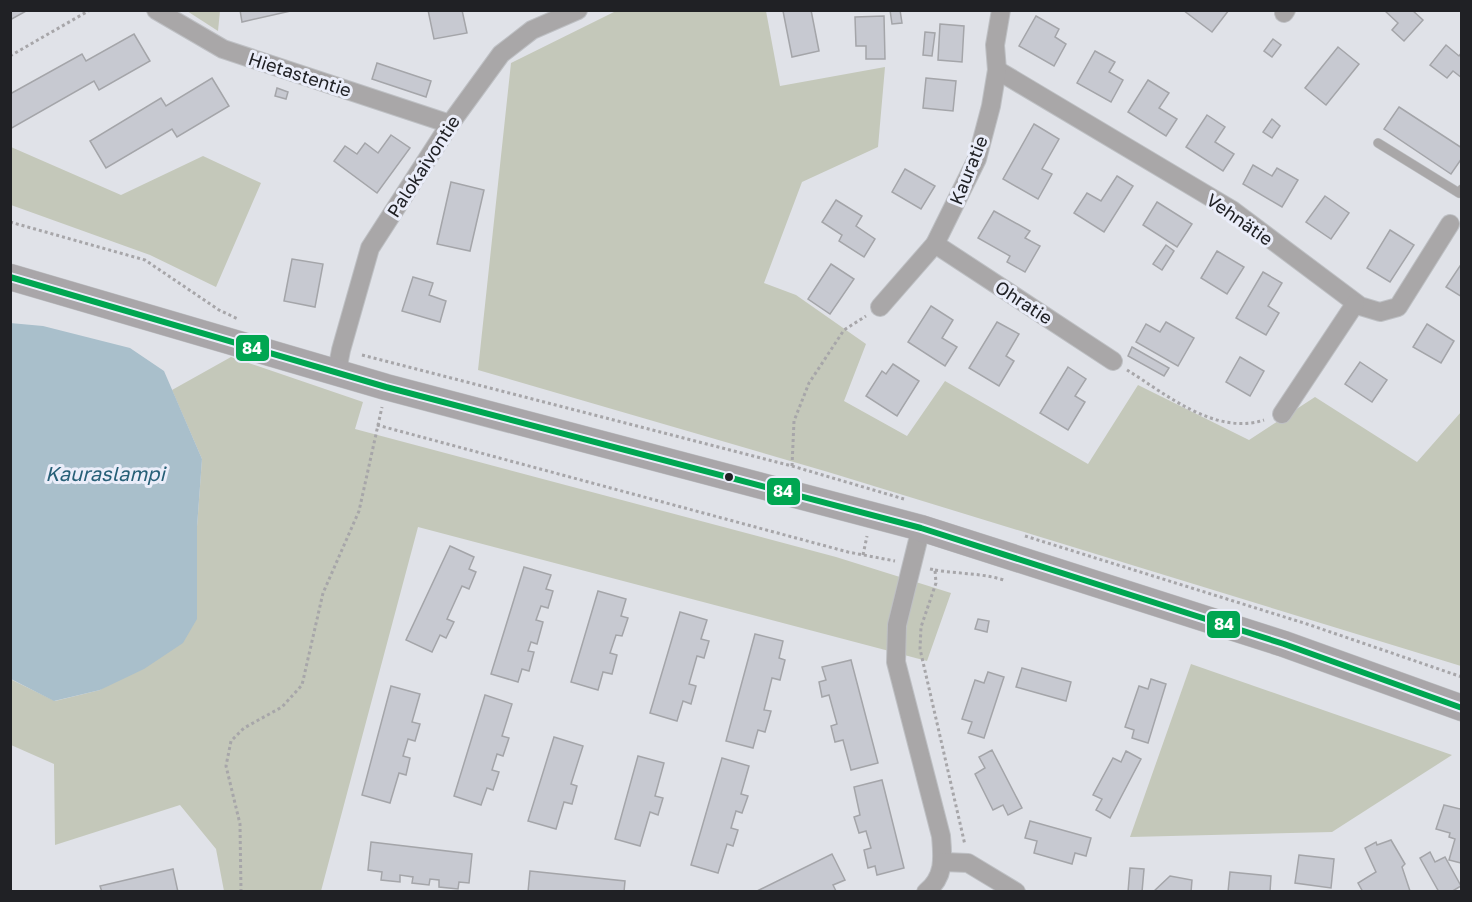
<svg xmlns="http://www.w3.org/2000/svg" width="1472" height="902" font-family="'Golos Text',sans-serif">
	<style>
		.forest { fill: #c4c8ba }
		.water { fill: #a9bfcb }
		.building { fill: #c7c9d1; stroke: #a4a5a9; stroke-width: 1.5 }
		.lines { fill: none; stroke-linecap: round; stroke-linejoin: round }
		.service-casing { stroke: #bec0c4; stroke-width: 10 }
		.minor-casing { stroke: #bec0c4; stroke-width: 20 }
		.secondary-casing { stroke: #bec0c4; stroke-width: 27 }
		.path { stroke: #a7a6a9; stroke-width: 3; stroke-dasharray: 3 3; stroke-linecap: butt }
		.service { stroke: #a9a7a8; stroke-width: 9 }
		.minor { stroke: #a9a7a8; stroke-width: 18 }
		.secondary { stroke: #a9a6a9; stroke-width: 26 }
		.bus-1-casing { stroke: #eaedf9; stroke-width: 10 }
		.bus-1 { stroke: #00a651; stroke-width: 6 }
		.bus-dot { fill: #202125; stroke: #eaedf9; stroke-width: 2 }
		.labels { text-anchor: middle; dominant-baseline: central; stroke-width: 6; stroke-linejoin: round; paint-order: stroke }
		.street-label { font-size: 18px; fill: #202125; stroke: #eaedf9 }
		.water-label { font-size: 20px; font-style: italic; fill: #265f77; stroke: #eaedf9 }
		.line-badge { stroke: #eaedf9; stroke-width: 2 }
		.badge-label { font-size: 16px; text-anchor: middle; font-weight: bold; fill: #fff }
	</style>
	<rect width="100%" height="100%" fill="#e0e2e8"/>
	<!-- forest -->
	<g class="forest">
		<path d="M187,11H220L218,31Z"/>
		<path d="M616,11H766L780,86L885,67L878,147L802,182L764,283L796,295L866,344L844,401L907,436L945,381L1088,464L1138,385L1249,440L1315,397L1417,462L1461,412V666L828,472L478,370L511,63Z"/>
		<path d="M11,147L121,195L203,156L261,183L216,287L150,255L11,205Z"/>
		<path d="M231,357L363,402L355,429L836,557L951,593L927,661L418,527L321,891H224L216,849L180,805L55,845L54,764L11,745L10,679L55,701L100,690L197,618V527L202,459L172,390Z"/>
		<path d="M1191,664L1452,755L1332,832L1130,837Z"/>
	</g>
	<!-- water -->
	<path class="water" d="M10,323L43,326L130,348L164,371L202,459L197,527V619L183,643L144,669L100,690L54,701L11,679Z"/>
	<!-- building -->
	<g class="building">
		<path d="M10,10H28L10,20Z"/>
		<path d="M240,10H295L242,22Z"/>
		<path d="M428,10H462L467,33L434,39Z"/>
		<path d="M811,10L819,51L792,57L783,11Z"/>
		<path d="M890,10H900L902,23L892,24Z"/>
		<path d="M1183,10H1229L1212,32Z"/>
		<path d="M1384,10H1412L1423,20L1404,41L1392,30L1398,23Z"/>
		<path d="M884,16L885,59H866V46H856L855,17Z"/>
		<path d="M1036,16L1059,29L1055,37L1066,44L1054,66L1019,46Z"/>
		<path d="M940,24L964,26L962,62L938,60Z"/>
		<path d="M925,32L935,33L932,56L923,55Z"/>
		<path d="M134,34L150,61L99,90L94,81L10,129V94L82,54L86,61Z"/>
		<path d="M1273,39L1281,45L1272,57L1264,51Z"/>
		<path d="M1446,45L1459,56L1462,52V78L1453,71L1447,78L1430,65Z"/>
		<path d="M1338,47L1359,64L1326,105L1305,88Z"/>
		<path d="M1095,51L1115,62L1109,72L1123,80L1111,102L1077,83Z"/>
		<path d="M377,63L431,81L426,97L372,79Z"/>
		<path d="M212,78L229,106L177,137L172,129L106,168L90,141L161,98L166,106Z"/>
		<path d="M926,78L956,81L953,111L923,108Z"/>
		<path d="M1148,80L1169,93L1159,108L1177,119L1166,136L1128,112Z"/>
		<path d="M277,88L288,92L286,99L275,96Z"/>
		<path d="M1399,107L1462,148V158L1451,174L1384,129Z"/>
		<path d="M1207,115L1225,127L1215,142L1234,154L1223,171L1186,147Z"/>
		<path d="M1272,119L1280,126L1272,138L1263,132Z"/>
		<path d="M1034,124L1059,139L1042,169L1052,174L1038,199L1003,179Z"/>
		<path d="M391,135L410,148L377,193L334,161L345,146L357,154L365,143L378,153Z"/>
		<path d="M1253,165L1272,176L1277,168L1298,180L1282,207L1243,184Z"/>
		<path d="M905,169L935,186L921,209L892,192Z"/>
		<path d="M1117,176L1133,186L1104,232L1074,213L1087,193L1101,201Z"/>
		<path d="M451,182L484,190L470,251L437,244Z"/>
		<path d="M1325,196L1349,213L1331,239L1306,222Z"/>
		<path d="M836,200L862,216L856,226L875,239L864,257L839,241L842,235L822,222Z"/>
		<path d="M1157,202L1192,224L1177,247L1143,225Z"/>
		<path d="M994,211L1030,231L1025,238L1040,246L1025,272L1007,262L1010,256L978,238Z"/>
		<path d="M1390,230L1414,245L1390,282L1367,268Z"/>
		<path d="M1166,245L1174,251L1162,270L1153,264Z"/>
		<path d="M1217,251L1244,267L1227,294L1201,278Z"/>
		<path d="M292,259L323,264L315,307L284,301Z"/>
		<path d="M1462,263V297L1446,287Z"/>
		<path d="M831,264L854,279L830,314L808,299Z"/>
		<path d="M1263,272L1282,283L1268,306L1279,313L1266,335L1236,318Z"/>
		<path d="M413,277L433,283L429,295L446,301L440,322L402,311Z"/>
		<path d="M931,306L953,320L942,338L957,347L945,366L908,342Z"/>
		<path d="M997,322L1019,334L1006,356L1014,361L999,386L969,368Z"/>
		<path d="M1166,322L1194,338L1178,366L1136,342L1146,324L1160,332Z"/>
		<path d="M1427,324L1454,341L1441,363L1413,347Z"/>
		<path d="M1132,347L1169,368L1164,376L1128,356Z"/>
		<path d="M1240,357L1264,371L1250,396L1226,382Z"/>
		<path d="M1360,362L1387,380L1372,402L1345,384Z"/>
		<path d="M893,364L919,381L897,416L866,396L882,371L886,374Z"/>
		<path d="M1068,367L1086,379L1075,396L1085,402L1068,430L1040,413Z"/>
		<path d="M450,546L474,557L469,569L476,572L469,589L462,586L447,619L454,622L446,638L440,635L432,652L406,640Z"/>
		<path d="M524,567L551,575L546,589L553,591L548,608L541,606L536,620L543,622L537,644L531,642L528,651L534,652L529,671L522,669L518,682L491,674Z"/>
		<path d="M598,591L626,599L621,616L628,618L622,636L616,635L610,653L617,655L612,674L603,672L598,690L571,682Z"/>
		<path d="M680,612L707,620L701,639L709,641L704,658L697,656L689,684L696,686L691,704L683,701L677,721L650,713Z"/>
		<path d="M978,619L989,621L987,632L975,629Z"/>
		<path d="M755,634L783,641L779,658L785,660L780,680L772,678L764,710L771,711L765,732L758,730L753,748L726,741Z"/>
		<path d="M851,660L878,763L851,770L843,740L835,742L831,726L837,724L829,695L822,697L819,682L826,680L822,667Z"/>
		<path d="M1022,668L1071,682L1066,701L1016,687Z"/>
		<path d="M988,672L1004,677L984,738L968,733L972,722L962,719L975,680L984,683Z"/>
		<path d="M1151,679L1166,684L1148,743L1132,738L1134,730L1125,727L1139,686L1148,689Z"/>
		<path d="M391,686L420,694L412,722L420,724L415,741L408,739L403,756L410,758L406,775L399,773L390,803L362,795Z"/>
		<path d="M485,695L512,704L502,736L509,738L503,756L497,754L492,770L499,772L493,790L487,788L481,805L454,796Z"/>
		<path d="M554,737L583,746L571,784L577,786L572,804L564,802L556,829L528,821Z"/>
		<path d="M992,750L1022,808L1008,815L1003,805L993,810L975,774L985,768L979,757Z"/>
		<path d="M1126,751L1141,759L1110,818L1096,810L1102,799L1093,795L1113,758L1121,762Z"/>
		<path d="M638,756L664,763L655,796L663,798L658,815L650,812L640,846L615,839Z"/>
		<path d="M722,758L749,766L741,794L748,796L742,813L736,811L731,828L738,830L733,846L727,844L718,873L691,865Z"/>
		<path d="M882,780L904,868L877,875L875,866L868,868L864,850L871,848L866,831L859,833L854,817L860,815L854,787Z"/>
		<path d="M1444,805L1460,809L1462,807L1461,863L1449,860L1455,839L1449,837L1450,833L1436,829Z"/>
		<path d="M1030,821L1091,838L1086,856L1075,853L1072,864L1034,853L1037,841L1025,838Z"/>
		<path d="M1391,840L1405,864L1402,867L1410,891L1363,892L1358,883L1376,872L1365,848L1376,842L1377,845Z"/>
		<path d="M371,842L472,854L469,883L459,882L458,889L439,887V880L430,879L429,885L412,883L413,877L400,875V882L381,880L382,872L368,870Z"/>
		<path d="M1430,852L1435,862L1445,857L1461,886L1451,892H1439L1420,858Z"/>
		<path d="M832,854L845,880L833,885L836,891L755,892Z"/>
		<path d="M1299,855L1334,859L1331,888L1295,883Z"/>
		<path d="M1130,868L1144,869L1142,892H1128Z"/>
		<path d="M173,869L178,892H102L100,886Z"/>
		<path d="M530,871L625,881L624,892H528Z"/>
		<path d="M1230,872L1271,876L1270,892H1228Z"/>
		<path d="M1170,876L1192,880L1191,892H1153Z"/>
	</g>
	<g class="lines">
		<defs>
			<path id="service" d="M1378,143L1459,193L1462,189"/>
			<g id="minor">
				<path d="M156,10L223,49L450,124"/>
				<path d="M1284,13L1286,10"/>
				<path d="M997,70L1232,210L1360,306L1380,312L1398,307L1450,224"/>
				<path d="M935,244L1113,361"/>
				<path d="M880,307L935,244L977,159L991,106L997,70L995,45L1001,10"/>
				<path d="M337,371L341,350L370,248L450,124L501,54L532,30L578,10"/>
				<path d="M1282,414L1355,304"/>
				<path d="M921,528L897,625L896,662L941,836C943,858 945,877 926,892"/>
				<path d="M944,862L968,863L1016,892"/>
			</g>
			<path id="secondary" d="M10,277L386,387L921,528L1284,644L1462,708"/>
		</defs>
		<!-- service casing -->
		<use href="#service" class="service-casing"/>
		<!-- minor casing -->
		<use href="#minor" class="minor-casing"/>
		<!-- secondary casing -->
		<use href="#secondary" class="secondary-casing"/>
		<!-- path -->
		<g class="path">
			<path d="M10,56L90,10"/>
			<path d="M10,222L145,260L219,310L238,319"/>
			<path d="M362,355L792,466L904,499"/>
			<path d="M1127,370C1166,394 1215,436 1264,420"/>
			<path d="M377,425L848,552L895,561"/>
			<path d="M792,466L794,421L809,383L844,330L866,316"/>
			<path d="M1025,536L1307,624L1462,677"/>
			<path d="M863,555L867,536"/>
			<path d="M930,569L935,570L936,583L921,627L920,649L965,845"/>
			<path d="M935,570C959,574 981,573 1004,580"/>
			<path d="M241,892L240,824L226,766L231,741L244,728L282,707L302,685L323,593L359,511L382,407"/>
		</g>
		<!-- service -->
		<use href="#service" class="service"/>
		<!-- minor -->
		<use href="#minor" class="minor"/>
		<!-- secondary -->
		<use href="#secondary" class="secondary"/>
		<defs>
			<path id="bus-1" d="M10,277L386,387L921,528L1284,644L1462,708"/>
		</defs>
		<!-- bus-1 casing -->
		<use href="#bus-1" class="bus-1-casing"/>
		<!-- bus-1 -->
		<use href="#bus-1" class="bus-1"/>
	</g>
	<!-- markers -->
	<circle class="bus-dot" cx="729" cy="477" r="5"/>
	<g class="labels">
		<!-- street labels -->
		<g class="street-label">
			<text transform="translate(300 74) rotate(18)">Hietastentie</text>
			<text transform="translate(423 166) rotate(-57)">Palokaivontie</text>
			<text transform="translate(968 170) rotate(-68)">Kauratie</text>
			<text transform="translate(1240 219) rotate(35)">Vehnätie</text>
			<text transform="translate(1024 302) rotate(33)">Ohratie</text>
		</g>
		<!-- water labels -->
		<g class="water-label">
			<text x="105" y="473">Kauraslampi</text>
		</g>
	</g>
	<g class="line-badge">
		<rect x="235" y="334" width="35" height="28" rx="6" fill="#00a651"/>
		<rect x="766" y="477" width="35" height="29" rx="6" fill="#00a651"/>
		<rect x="1206" y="610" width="35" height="29" rx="6" fill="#00a651"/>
	</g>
	<g class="badge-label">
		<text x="252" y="354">84</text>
		<text x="783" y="497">84</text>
		<text x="1224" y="630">84</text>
	</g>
	<!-- border -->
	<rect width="1472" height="902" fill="none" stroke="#202125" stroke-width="24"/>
</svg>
